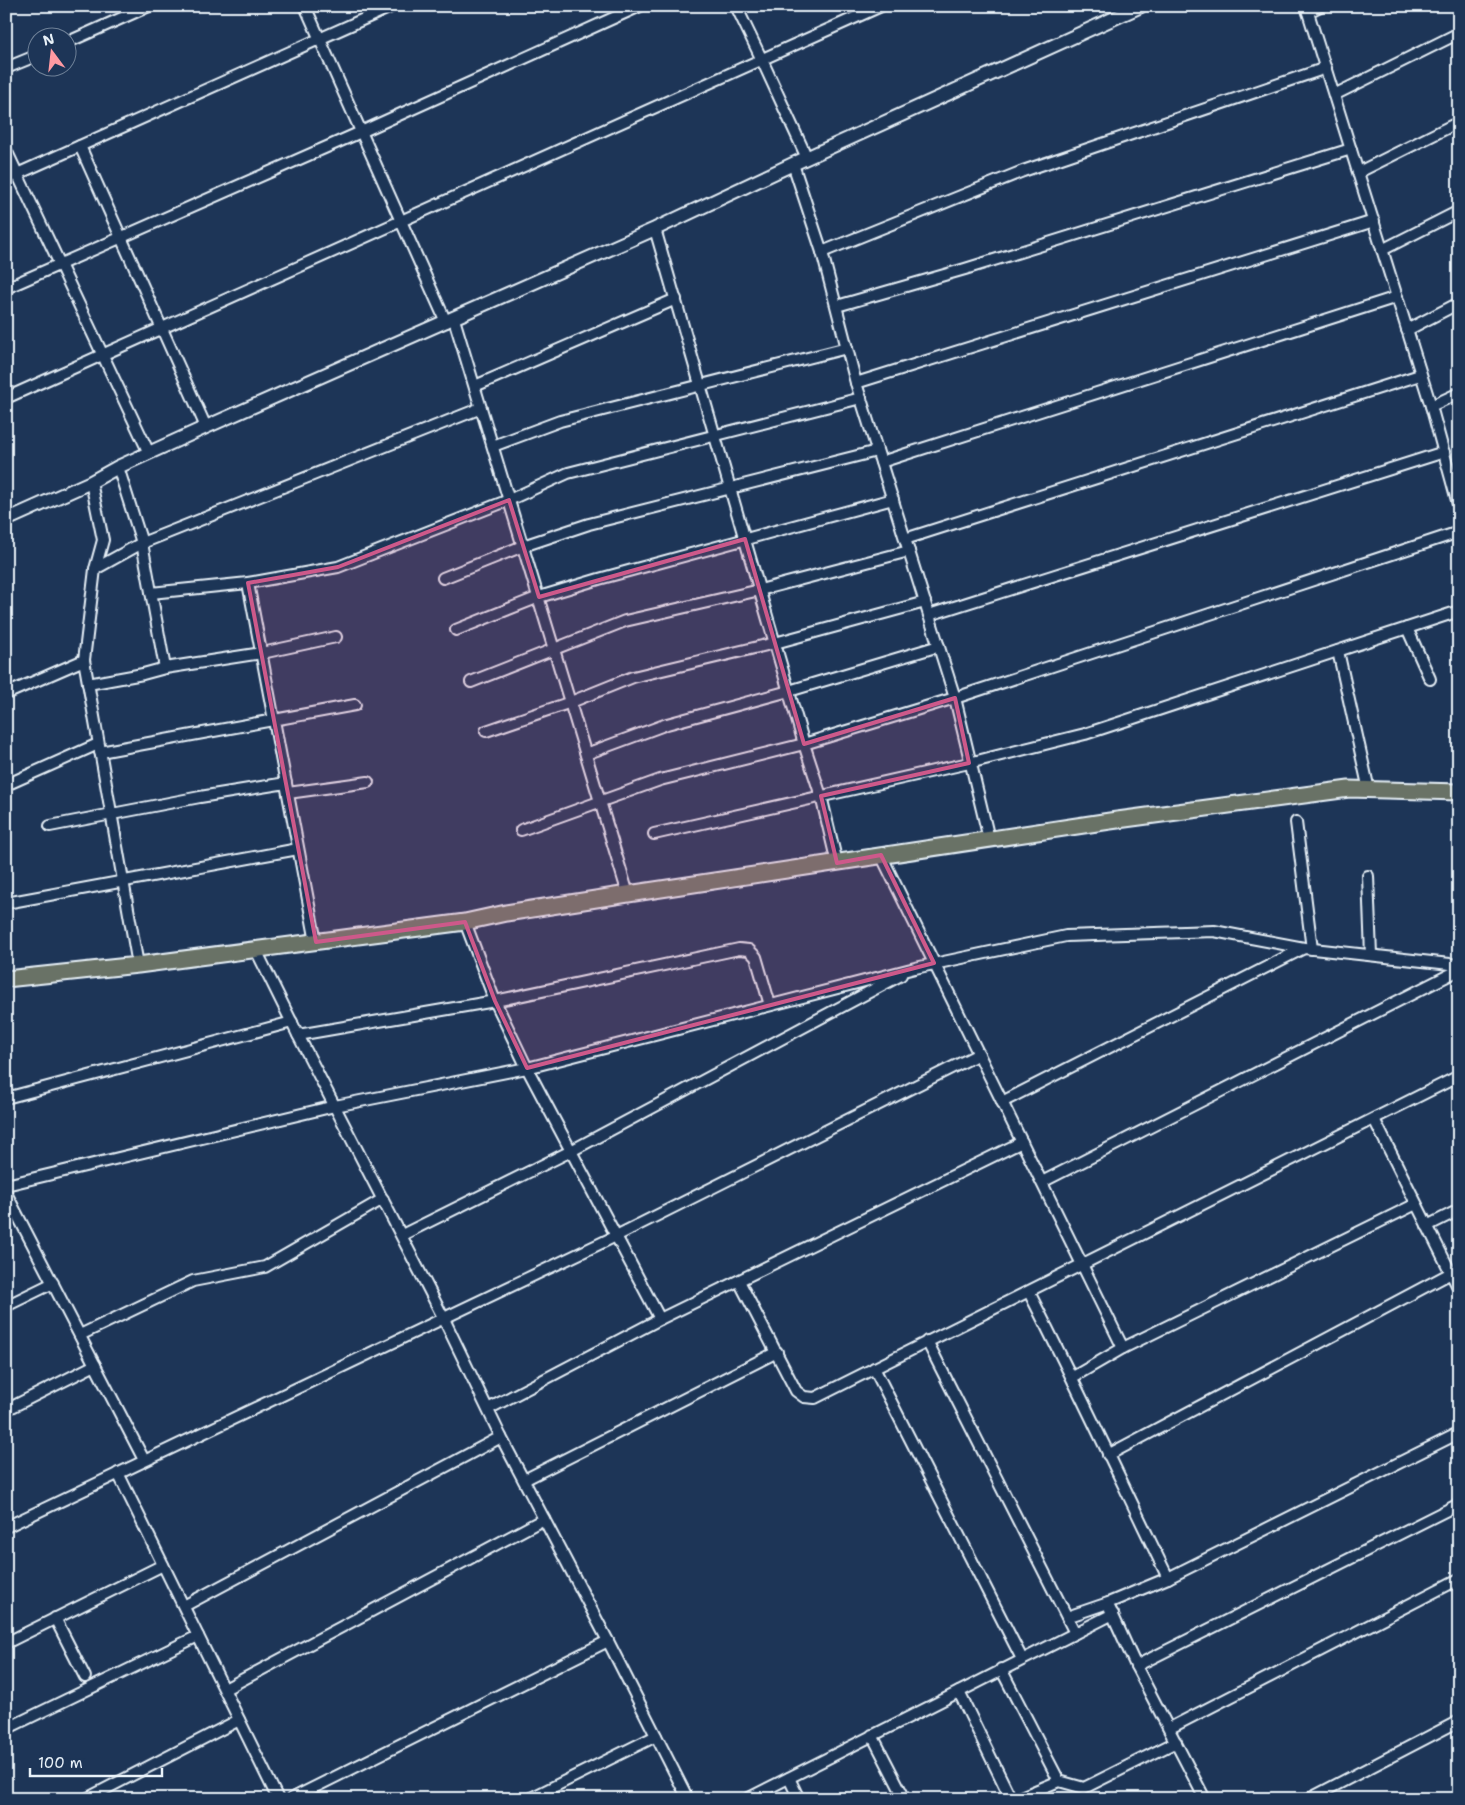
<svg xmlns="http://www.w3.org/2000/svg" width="1465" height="1805" font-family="'Shantell Sans',sans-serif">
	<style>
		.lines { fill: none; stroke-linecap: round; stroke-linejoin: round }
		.minor-casing { stroke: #e8f1f8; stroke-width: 14 }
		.tertiary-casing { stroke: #e8f1f8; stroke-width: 16 }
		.primary-casing { stroke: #e8f1f8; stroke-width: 19 }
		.minor { stroke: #1d3557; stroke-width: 10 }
		.tertiary { stroke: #1d3557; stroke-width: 12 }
		.primary { stroke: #697266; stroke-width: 15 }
		.marked { fill: #cd598a; fill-opacity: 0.2; stroke: #cd598a; stroke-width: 4; stroke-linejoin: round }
	</style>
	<rect width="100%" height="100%" fill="#1d3557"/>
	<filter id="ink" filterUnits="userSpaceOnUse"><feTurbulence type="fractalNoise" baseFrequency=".02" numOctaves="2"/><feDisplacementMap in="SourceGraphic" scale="10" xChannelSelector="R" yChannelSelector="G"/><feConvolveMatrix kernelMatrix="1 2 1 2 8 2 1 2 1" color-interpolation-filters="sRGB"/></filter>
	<g filter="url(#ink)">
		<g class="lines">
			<defs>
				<g id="minor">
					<path d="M305,6L446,322"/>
					<path d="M736,6L762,60L807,158"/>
					<path d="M1306,6L1431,406L1459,508"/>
					<path d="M1308,12L1320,6"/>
					<path d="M68,42L149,6"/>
					<path d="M6,68L38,55"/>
					<path d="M1334,95L1459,33"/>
					<path d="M80,146L206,427"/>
					<path d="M6,150L149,453"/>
					<path d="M793,164L822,252L856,383L955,698L989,839"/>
					<path d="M1359,172L1459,122"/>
					<path d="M6,179L393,6"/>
					<path d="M655,229L804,744L821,796L837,863"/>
					<path d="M1382,250L1459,211"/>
					<path d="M822,252L1023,171L1326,68"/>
					<path d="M6,288L361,132L640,6"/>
					<path d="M837,306L965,269L1351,149"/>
					<path d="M454,319L628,894"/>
					<path d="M1407,330L1459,303"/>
					<path d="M856,383L1374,221"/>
					<path d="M475,386L676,299"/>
					<path d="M6,398L881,6"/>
					<path d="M1431,406L1459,393"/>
					<path d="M493,446L560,421L847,348"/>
					<path d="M881,462L1397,297"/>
					<path d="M118,467L142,543L165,668"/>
					<path d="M91,482L103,540L95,569L84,660L138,965"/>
					<path d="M905,539L1420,375"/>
					<path d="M95,569L142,543L481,408"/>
					<path d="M443,578L523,546L589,524L877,451"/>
					<path d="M248,583L316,942"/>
					<path d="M151,593L248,583L338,567L509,500L568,473L861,398"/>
					<path d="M929,615L1444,452"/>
					<path d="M1407,628L1430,679"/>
					<path d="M456,630L539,597L599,579L893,499"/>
					<path d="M1338,651L1369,790"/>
					<path d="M471,682L625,621L760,590L909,551"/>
					<path d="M88,684L143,674L165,668L262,653L336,637"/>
					<path d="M6,694L84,660"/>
					<path d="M486,731L571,702L633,677L775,643L925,602"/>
					<path d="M100,752L355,705"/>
					<path d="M586,754L667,724L789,691L939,646"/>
					<path d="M6,785L98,744"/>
					<path d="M288,793L368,782"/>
					<path d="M1296,822L1312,949"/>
					<path d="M50,826L200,797L286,783"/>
					<path d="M521,830L660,780L804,744L955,698L1459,532"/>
					<path d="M654,834L969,763L1085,734L1459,611"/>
					<path d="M881,855L1123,1348"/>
					<path d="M1368,876L1371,955"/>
					<path d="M6,903L298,849"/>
					<path d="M465,922L495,1001L527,1068L660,1319"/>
					<path d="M256,950L298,1035L443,1317L501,1437L608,1641L688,1799"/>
					<path d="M298,1035L495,1001L739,949L749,950L756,957L770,1005"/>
					<path d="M6,1098L292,1022"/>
					<path d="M1002,1102L1304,948"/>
					<path d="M1374,1119L1459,1289"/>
					<path d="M1042,1182L1459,970"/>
					<path d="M6,1185L335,1106L527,1068L915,968L1066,936L1214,931L1304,948L1459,965"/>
					<path d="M6,1193L144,1460"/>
					<path d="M1427,1226L1459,1210"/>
					<path d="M402,1235L571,1151L901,975"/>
					<path d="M739,1281L796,1391L804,1397L815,1398L1459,1076"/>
					<path d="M1029,1292C1077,1386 1122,1483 1168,1578"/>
					<path d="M6,1306L53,1283"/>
					<path d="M80,1335L193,1281L265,1267L383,1199"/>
					<path d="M927,1341L1075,1633"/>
					<path d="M874,1368L1022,1659"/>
					<path d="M1073,1377L1123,1348L1416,1204"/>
					<path d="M488,1409L660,1319L1022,1142"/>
					<path d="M6,1410L95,1365"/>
					<path d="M1108,1455L1451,1273"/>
					<path d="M118,1473L278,1799"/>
					<path d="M524,1480L777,1352"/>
					<path d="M6,1527L616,1236L979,1054"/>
					<path d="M184,1606L501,1437"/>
					<path d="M1110,1609L1136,1666L1205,1799"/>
					<path d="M1067,1617L1108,1603L1168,1578L1459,1433"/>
					<path d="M55,1618L85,1677"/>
					<path d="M6,1643L163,1565"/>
					<path d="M1136,1666L1459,1504"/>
					<path d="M1001,1669L1059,1781"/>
					<path d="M225,1689L544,1519"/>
					<path d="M959,1692L1011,1799"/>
					<path d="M1170,1728L1459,1579"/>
					<path d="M6,1729L198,1636"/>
					<path d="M872,1735L905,1799"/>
					<path d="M789,1778L799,1799"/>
					<path d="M86,1799L239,1720"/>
					<path d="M291,1799L608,1641"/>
					<path d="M529,1799L656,1736"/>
					<path d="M747,1799L1113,1614"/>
					<path d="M1016,1799L1059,1781L1084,1788L1176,1742"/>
					<path d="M1309,1799L1459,1721"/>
				</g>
				<path id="tertiary" d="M6,520L91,482L118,467L206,427L655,229L793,164L1141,6"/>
				<path id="primary" d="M6,979L138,965L465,922L506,913L628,894L1110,821L1349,789L1459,792"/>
			</defs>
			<!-- minor casing -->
			<use href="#minor" class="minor-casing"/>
			<!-- tertiary casing -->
			<use href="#tertiary" class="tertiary-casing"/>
			<!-- primary casing -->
			<use href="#primary" class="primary-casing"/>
			<!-- minor -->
			<use href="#minor" class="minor"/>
			<!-- tertiary -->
			<use href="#tertiary" class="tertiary"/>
			<!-- primary -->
			<use href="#primary" class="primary"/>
		</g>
	</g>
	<!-- marked area -->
	<path class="marked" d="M509,500L539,597L745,539L804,744L955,698L969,763L821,796L837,863L881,855L934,963L527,1068L495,1001L465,922L316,942L248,583L338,567Z"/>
	<!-- margin -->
	<rect width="1465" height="1805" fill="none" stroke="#1d3557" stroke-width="25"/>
	<rect x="12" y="12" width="1440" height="1780" fill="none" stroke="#e8f1f8" stroke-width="2" filter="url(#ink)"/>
	<!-- north arrow -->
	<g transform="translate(52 52) rotate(345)"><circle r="24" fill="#1d3557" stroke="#6e8097"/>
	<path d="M0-4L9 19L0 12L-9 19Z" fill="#ff9aa2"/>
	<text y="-8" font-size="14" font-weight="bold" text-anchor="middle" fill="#e8f1f8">N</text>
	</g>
	<!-- scale -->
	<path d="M30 1768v8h132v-8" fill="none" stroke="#e8f1f8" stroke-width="2.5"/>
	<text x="38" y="1768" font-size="15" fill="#e8f1f8" stroke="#1d3557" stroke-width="4" paint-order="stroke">100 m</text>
</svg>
